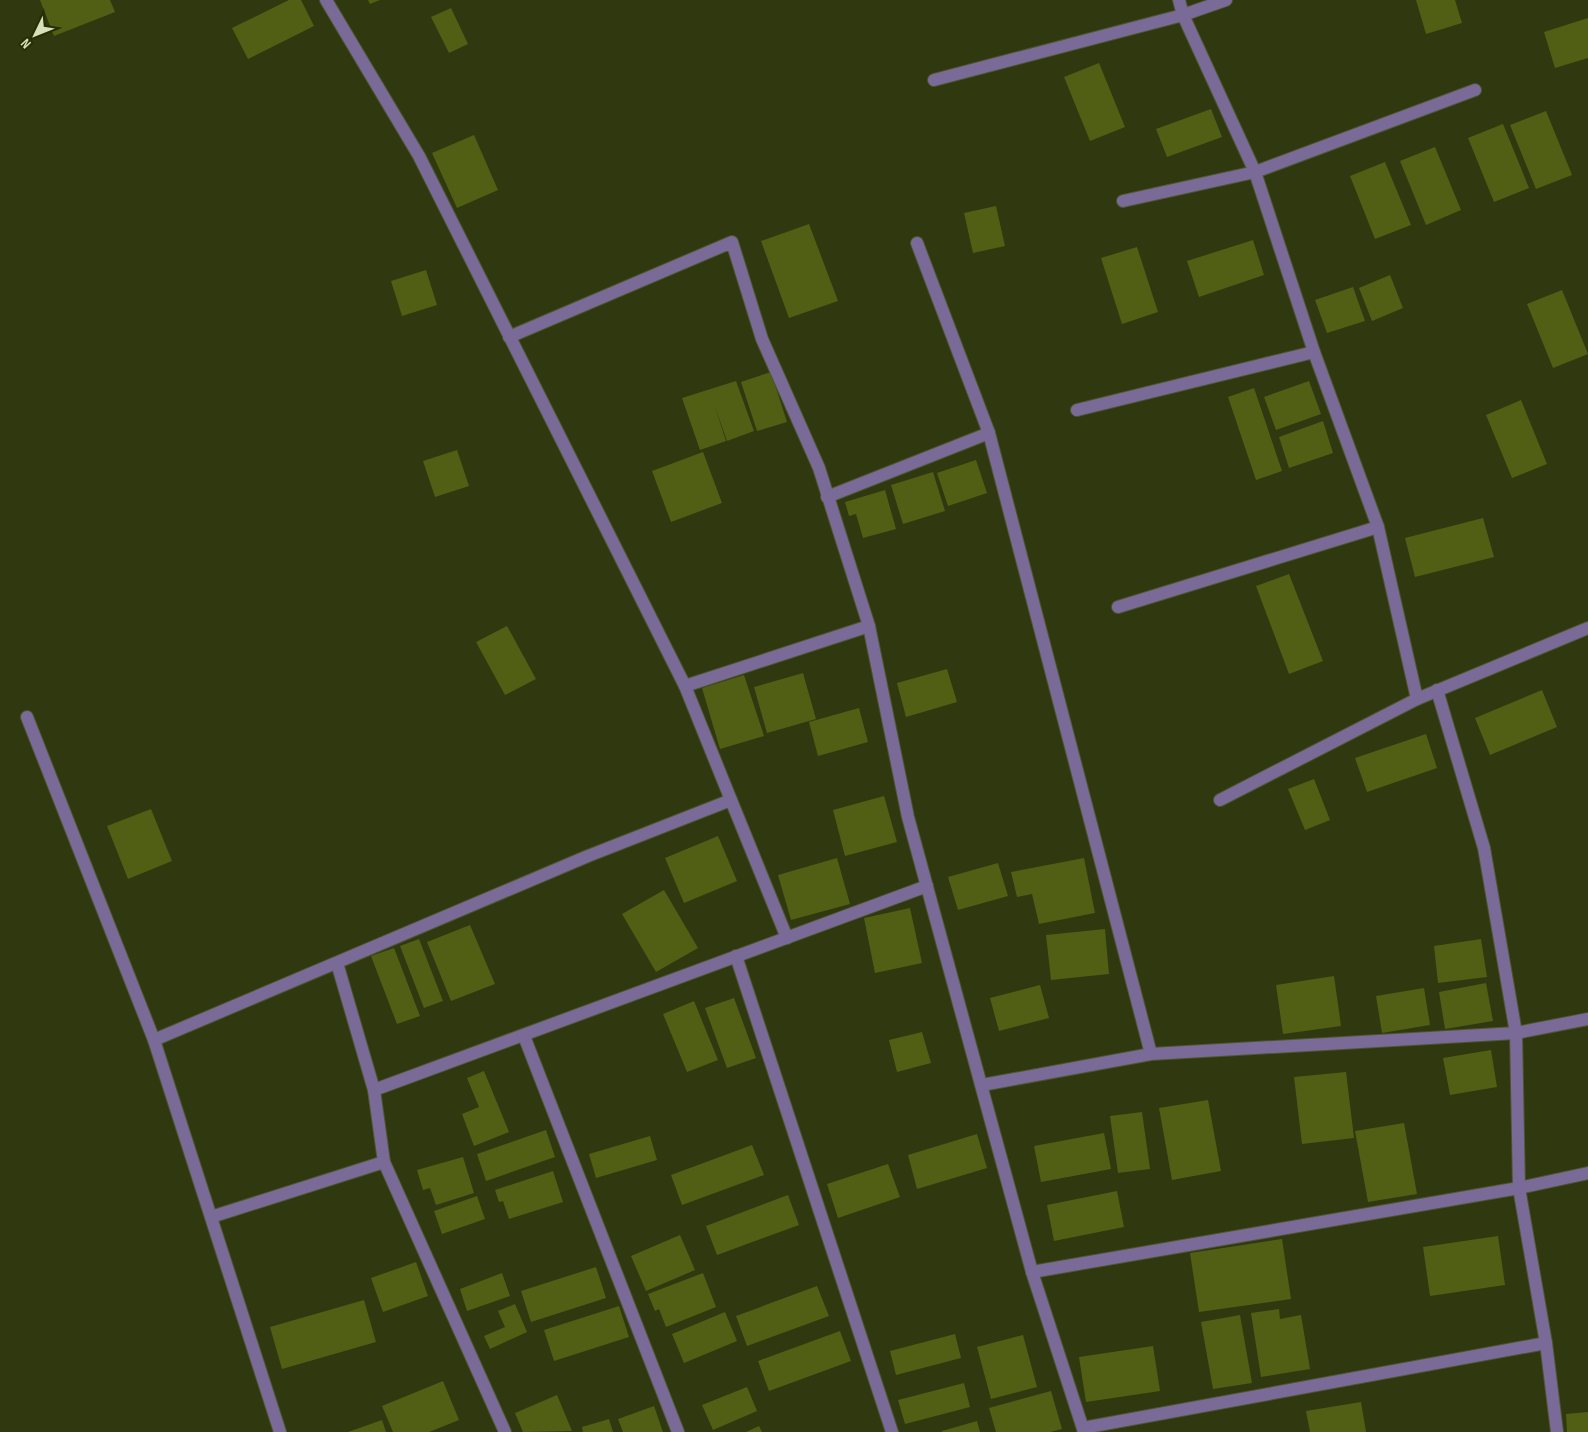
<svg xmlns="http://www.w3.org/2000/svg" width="1588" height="1432" font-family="'Sofia Sans Condensed',sans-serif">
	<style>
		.building { fill: #515f15 }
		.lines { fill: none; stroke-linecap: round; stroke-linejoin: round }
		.minor-casing { stroke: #4d562e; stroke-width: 14 }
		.minor { stroke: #7a6a98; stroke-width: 12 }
	</style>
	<rect width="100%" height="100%" fill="#2f380f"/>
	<!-- building -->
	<g class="building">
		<path d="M40,0H110L115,12L54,36Z"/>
		<path d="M289,0H301L314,26L248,59L232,28Z"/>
		<path d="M368,0H380L370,4Z"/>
		<path d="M1416,0H1455L1462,23L1426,34Z"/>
		<path d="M451,8L468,44L449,53L431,17Z"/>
		<path d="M1588,18V58L1555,68L1544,32Z"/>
		<path d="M1099,63L1125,127L1090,141L1064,77Z"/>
		<path d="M1211,109L1222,137L1167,157L1156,129Z"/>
		<path d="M1546,111L1572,175L1536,189L1510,125Z"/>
		<path d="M1503,124L1529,188L1494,202L1468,138Z"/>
		<path d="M474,135L498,190L457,208L432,153Z"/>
		<path d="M1435,147L1461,210L1426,225L1400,161Z"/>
		<path d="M1385,162L1411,225L1375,239L1350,176Z"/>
		<path d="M996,206L1005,246L973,253L964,213Z"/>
		<path d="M809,224L838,301L789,318L761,241Z"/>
		<path d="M1253,240L1264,275L1199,297L1187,261Z"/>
		<path d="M1137,247L1158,312L1122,324L1101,258Z"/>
		<path d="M426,270L437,305L402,316L391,281Z"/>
		<path d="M1390,275L1403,308L1372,321L1359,288Z"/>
		<path d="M1353,287L1365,321L1327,333L1315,300Z"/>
		<path d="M1562,290L1588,354L1553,368L1527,304Z"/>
		<path d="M771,372L787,422L757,431L741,382Z"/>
		<path d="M736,381L754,431L727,441L714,404L726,441L700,450L682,398Z"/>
		<path d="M1309,381L1321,414L1276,430L1264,397Z"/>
		<path d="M1254,388L1282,471L1256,480L1228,397Z"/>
		<path d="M1521,400L1547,464L1512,478L1486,415Z"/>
		<path d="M1323,421L1333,453L1289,468L1279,437Z"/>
		<path d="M457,450L469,486L435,497L423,461Z"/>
		<path d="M703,452L722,503L671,522L652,471Z"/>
		<path d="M976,460L987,493L948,506L937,473Z"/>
		<path d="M933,472L945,511L903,524L891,485Z"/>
		<path d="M885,490L896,529L863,538L856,514L849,516L845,502Z"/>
		<path d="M1483,518L1494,557L1415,577L1405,538Z"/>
		<path d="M1289,574L1323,661L1289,674L1256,586Z"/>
		<path d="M507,626L536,679L505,695L476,642Z"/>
		<path d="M947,669L957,702L906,717L897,683Z"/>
		<path d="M803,673L816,719L767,733L754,687Z"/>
		<path d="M744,675L764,736L720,749L702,688Z"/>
		<path d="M1542,690L1557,727L1490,755L1475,718Z"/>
		<path d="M859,708L868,742L818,756L809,722Z"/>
		<path d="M1426,734L1437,768L1367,792L1355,758Z"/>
		<path d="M1314,779L1330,820L1305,830L1288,789Z"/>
		<path d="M884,796L897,842L845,856L833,810Z"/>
		<path d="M151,809L172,861L128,879L107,826Z"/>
		<path d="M718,836L737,881L684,903L665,858Z"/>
		<path d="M837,858L850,904L791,920L778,875Z"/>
		<path d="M1084,858L1095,913L1039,924L1032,894L1017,897L1011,872Z"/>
		<path d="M998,863L1008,896L958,910L948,877Z"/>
		<path d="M664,890L698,948L656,972L622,914Z"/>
		<path d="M910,908L922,963L875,973L864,918Z"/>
		<path d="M470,925L495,984L451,1001L427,942Z"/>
		<path d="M1105,929L1109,974L1051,980L1046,935Z"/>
		<path d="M419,939L443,1001L424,1008L400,946Z"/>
		<path d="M1481,939L1487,977L1438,983L1434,946Z"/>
		<path d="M394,948L420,1016L397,1024L371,956Z"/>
		<path d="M1334,976L1341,1026L1283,1034L1276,985Z"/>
		<path d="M1486,983L1493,1021L1445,1029L1439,992Z"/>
		<path d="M1040,985L1049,1018L999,1031L990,998Z"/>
		<path d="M1424,988L1430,1025L1382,1033L1376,996Z"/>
		<path d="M734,998L756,1058L727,1068L705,1008Z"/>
		<path d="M694,1001L718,1060L687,1072L663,1014Z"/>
		<path d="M922,1032L931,1063L897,1072L889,1040Z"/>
		<path d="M1491,1050L1497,1087L1450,1095L1443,1058Z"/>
		<path d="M484,1071L509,1132L474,1146L462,1114L479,1107L467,1078Z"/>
		<path d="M1346,1072L1354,1138L1302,1144L1294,1077Z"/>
		<path d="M1208,1100L1221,1171L1172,1180L1159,1108Z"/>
		<path d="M1142,1112L1150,1169L1118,1173L1110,1116Z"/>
		<path d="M1404,1123L1417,1194L1368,1202L1355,1131Z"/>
		<path d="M546,1130L555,1157L486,1181L477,1154Z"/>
		<path d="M1104,1133L1111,1169L1041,1182L1034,1146Z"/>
		<path d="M977,1134L987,1168L917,1189L908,1155Z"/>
		<path d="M650,1136L657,1160L596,1178L589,1154Z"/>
		<path d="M752,1145L764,1175L682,1205L671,1175Z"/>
		<path d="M463,1157L474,1193L436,1205L430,1188L423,1190L417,1170Z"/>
		<path d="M888,1164L900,1197L838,1218L827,1184Z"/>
		<path d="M553,1171L563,1202L509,1219L503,1201L499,1202L495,1190Z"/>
		<path d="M1117,1191L1124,1227L1054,1241L1047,1205Z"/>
		<path d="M788,1195L799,1225L717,1255L706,1226Z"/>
		<path d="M477,1196L485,1219L442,1234L434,1211Z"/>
		<path d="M680,1235L695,1270L646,1291L631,1256Z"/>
		<path d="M1498,1236L1505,1285L1430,1296L1423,1247Z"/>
		<path d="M1282,1239L1291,1299L1199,1312L1190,1253Z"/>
		<path d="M416,1262L428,1296L383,1312L371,1278Z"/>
		<path d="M596,1267L606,1298L531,1322L521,1291Z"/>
		<path d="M502,1273L510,1296L467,1311L460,1289Z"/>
		<path d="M703,1273L716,1307L666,1327L659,1309L655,1311L648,1294Z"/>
		<path d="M817,1286L829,1316L747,1346L736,1316Z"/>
		<path d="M364,1300L376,1342L282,1369L270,1327Z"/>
		<path d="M515,1304L527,1332L490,1349L484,1336L505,1327L498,1311Z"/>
		<path d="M619,1306L629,1337L554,1361L544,1330Z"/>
		<path d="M1279,1309L1280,1319L1301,1315L1310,1369L1261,1377L1251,1313Z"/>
		<path d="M725,1312L737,1341L684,1363L672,1334Z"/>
		<path d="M1240,1315L1252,1383L1213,1389L1201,1322Z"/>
		<path d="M840,1331L851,1361L769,1391L758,1361Z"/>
		<path d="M955,1334L961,1358L896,1375L890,1351Z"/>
		<path d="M1023,1335L1037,1387L991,1399L977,1347Z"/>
		<path d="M1153,1346L1160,1391L1086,1402L1079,1357Z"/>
		<path d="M443,1381L459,1420L429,1432H393L382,1406Z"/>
		<path d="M964,1383L970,1407L905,1424L898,1400Z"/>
		<path d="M747,1387L757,1411L713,1430L702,1405Z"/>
		<path d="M1051,1391L1062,1429L1050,1432H996L989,1408Z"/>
		<path d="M557,1395L572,1431L523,1432L515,1413Z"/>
		<path d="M1361,1402L1366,1432H1310L1306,1411Z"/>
		<path d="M654,1406L663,1432H623L618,1419Z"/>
		<path d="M1588,1412V1432H1567L1566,1414Z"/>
		<path d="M609,1419L613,1432H583L582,1427Z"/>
		<path d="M382,1420L386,1432H348Z"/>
		<path d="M977,1421L980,1432H942V1431Z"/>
		<path d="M759,1426L762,1432H746Z"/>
	</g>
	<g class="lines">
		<defs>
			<g id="minor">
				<path d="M326,0L419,156L685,686L731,800"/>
				<path d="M1179,0L1183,15L1255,172L1314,352L1378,527L1417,699L1588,628"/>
				<path d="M934,80L1183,15L1226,0"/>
				<path d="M1123,201L1255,172L1475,90"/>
				<path d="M917,243L989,433L1151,1054"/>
				<path d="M509,337L732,242L762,339L819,468L869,626L908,817L1032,1272L1084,1432"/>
				<path d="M1077,410L1314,352"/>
				<path d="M827,497L989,433"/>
				<path d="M1118,607L1378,527"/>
				<path d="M685,686L869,626"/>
				<path d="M1437,690L1484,848L1516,1033L1519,1188L1546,1343L1557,1432"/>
				<path d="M27,717L154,1040L280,1432"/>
				<path d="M1220,800L1417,699"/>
				<path d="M736,956L892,1432"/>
				<path d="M337,963L374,1090"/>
				<path d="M524,1036L678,1432"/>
				<path d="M154,1040L588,856L731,800L787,938"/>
				<path d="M982,1085L1151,1054L1516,1033L1588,1019"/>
				<path d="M211,1217L384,1162"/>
				<path d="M1032,1272L1519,1188L1588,1173"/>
				<path d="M1083,1428L1546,1343"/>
				<path d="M505,1432L384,1162L374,1090L927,886"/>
			</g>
		</defs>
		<!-- minor casing -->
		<use href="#minor" class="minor-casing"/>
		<!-- minor -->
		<use href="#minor" class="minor"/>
	</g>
	<!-- north arrow -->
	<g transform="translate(35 35) rotate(227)" stroke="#262e03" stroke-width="4" paint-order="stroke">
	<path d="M0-4L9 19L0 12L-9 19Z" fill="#d6e1ba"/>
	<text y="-8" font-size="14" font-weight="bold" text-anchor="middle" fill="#d6e1ba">N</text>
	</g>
</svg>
